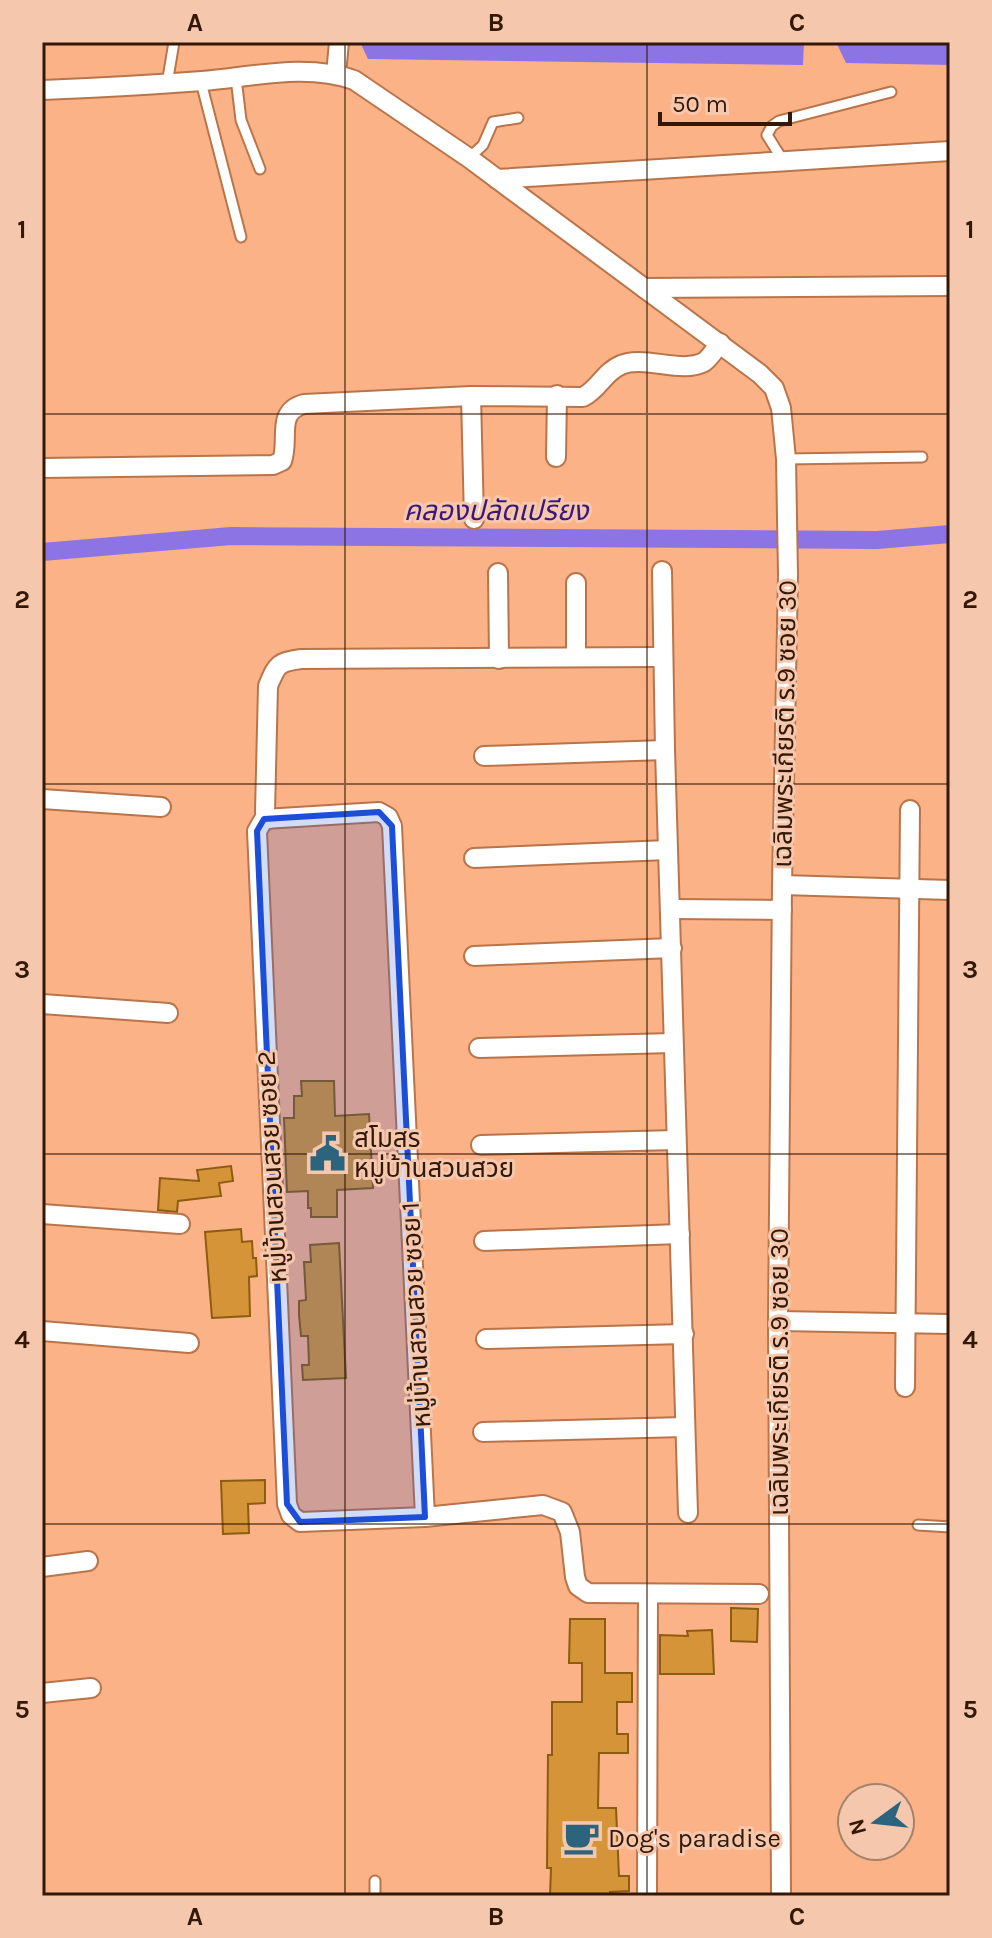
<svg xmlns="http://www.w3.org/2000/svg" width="992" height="1938" font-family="Karla,'Noto Sans Thai',sans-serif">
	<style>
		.water { fill: #8d74e5 }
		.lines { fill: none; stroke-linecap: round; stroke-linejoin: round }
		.canal { stroke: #8d74e5; stroke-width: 18 }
		.building { fill: #d69438; stroke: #8c5c11; stroke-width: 2 }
		.lane-casing { stroke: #b9744a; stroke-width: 13 }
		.street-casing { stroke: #b9744a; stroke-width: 22 }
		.lane { stroke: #fff; stroke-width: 9 }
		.street { stroke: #fff; stroke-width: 18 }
		.marked { fill: #1d4ed8; fill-opacity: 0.2; stroke: #1d4ed8; stroke-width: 6; stroke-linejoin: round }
		.grid { fill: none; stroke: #331806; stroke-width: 2; stroke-opacity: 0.55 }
		.labels { text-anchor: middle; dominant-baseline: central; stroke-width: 6; stroke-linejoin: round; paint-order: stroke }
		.street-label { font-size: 26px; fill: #331806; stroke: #f5c8ae }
		.poi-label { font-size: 26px; fill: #331806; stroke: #f5c8ae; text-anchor: start }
		.water-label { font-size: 28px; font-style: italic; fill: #3b177c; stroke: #f5c8ae }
		.neatline { fill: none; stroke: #331806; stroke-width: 3 }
		.grid-label { font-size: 26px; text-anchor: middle; font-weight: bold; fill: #331806 }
	</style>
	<rect width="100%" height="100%" fill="#fcb287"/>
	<!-- water -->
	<g class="water">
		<path d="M360,42H804L803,65L368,59Z"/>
		<path d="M836,42H950V65L846,63Z"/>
	</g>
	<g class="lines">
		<!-- canal -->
		<path class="canal" d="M42,552L231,536L877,540L950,534"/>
	</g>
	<!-- building -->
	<g class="building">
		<path d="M301,1081H334L335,1116L369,1114L373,1188L337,1190V1217H311V1208H308V1191L287,1192L284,1118H294V1096H302Z"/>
		<path d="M231,1166L233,1181L219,1183L221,1196L178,1201L177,1212L158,1210L160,1178L199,1181L197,1170Z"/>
		<path d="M241,1229L242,1242L252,1241L253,1258H256L257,1276L249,1277L250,1316L212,1318L205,1232Z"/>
		<path d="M339,1243L346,1378L303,1380L302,1365H309L308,1336H301L299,1315V1301L306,1300L304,1262H311L310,1245Z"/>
		<path d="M265,1480V1503L248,1504L249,1533L223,1534L221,1481Z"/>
		<path d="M731,1608L758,1609L757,1642L731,1641Z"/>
		<path d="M570,1619H605V1673H632V1702H617V1734H628V1753H599L598,1808H616L619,1876H629V1891L610,1892V1896H550L551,1868H547L548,1755H552V1702H582V1663H569Z"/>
		<path d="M712,1630L714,1674H660V1635L688,1636L687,1631Z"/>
	</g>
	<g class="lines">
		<defs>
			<g id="lane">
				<path d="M236,78L241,120L260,169"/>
				<path d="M201,82L241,237"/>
				<path d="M167,84L174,42"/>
				<path d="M469,158L483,145L493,122L518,118"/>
				<path d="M782,159L767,135L772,126L779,121L891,92"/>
				<path d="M786,459L922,457"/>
				<path d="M918,1525L950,1527"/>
				<path d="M375,1881V1896"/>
			</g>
			<g id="street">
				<path d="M336,74L339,42"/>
				<path d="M42,90C95,88 149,85 202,81C252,77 306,63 354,80L469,158L760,374L774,388L781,408L786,459L788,575L782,885L778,1321L781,1896"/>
				<path d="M497,179L950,151"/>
				<path d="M644,288L950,286"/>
				<path d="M471,396L474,519"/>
				<path d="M556,457L557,395"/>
				<path d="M42,468L273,465L282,461C290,439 275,412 304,404L471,396L583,397C599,389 604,372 621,365C643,355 682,374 704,362C710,358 715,349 720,343"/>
				<path d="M662,571L665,750L688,1513"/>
				<path d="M498,573L499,659"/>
				<path d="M576,657V583"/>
				<path d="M484,756L665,750"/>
				<path d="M42,799L161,807"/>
				<path d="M269,819L265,812L268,686C277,665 277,662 301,659L663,657"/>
				<path d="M474,858L668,850"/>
				<path d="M782,885L950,890"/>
				<path d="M671,909L782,910"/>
				<path d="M474,956L672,948"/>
				<path d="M42,1004L168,1013"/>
				<path d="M479,1048L673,1043"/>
				<path d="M481,1145L676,1140"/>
				<path d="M42,1214L180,1224"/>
				<path d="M484,1241L680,1234"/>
				<path d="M778,1321L950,1324"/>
				<path d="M42,1331L189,1343"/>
				<path d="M486,1339L684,1334"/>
				<path d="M905,1387L910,810"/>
				<path d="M483,1432L685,1427"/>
				<path d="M425,1517L392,826L388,817L379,812L264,819L257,831L287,1504L291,1515L300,1522L425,1517L543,1505L562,1512L570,1532L575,1577L578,1586L588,1593L759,1594"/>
				<path d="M42,1567L88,1561"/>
				<path d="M42,1693L91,1688"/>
				<path d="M647,1896L648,1594"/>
			</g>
		</defs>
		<!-- lane casing -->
		<use href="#lane" class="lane-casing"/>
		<!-- street casing -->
		<use href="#street" class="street-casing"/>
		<!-- lane -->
		<use href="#lane" class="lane"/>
		<!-- street -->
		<use href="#street" class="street"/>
	</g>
	<!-- marked area -->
	<path class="marked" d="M379,812L392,826L425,1517L300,1522L287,1504L257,831L264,819Z"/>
	<!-- grid -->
	<path class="grid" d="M345,42V1896M647,42V1896M42,414H950M42,784H950M42,1154H950M42,1524H950"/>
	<!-- icons -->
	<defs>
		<symbol id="civic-bare" viewBox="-9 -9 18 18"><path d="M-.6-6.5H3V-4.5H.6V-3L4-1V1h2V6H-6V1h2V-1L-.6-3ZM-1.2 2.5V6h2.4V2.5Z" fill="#2c647e" stroke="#f5c8ae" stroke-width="2.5" paint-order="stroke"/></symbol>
		<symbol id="cafe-bare" viewBox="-9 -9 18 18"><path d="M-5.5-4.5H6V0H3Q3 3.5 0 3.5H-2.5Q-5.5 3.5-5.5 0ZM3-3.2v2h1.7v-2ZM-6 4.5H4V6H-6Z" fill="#2c647e" stroke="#f5c8ae" stroke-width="2.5" paint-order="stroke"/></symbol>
	</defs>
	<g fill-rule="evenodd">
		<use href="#civic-bare" x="302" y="1128" width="51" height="51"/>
		<use href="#cafe-bare" x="556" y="1812" width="51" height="51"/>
	</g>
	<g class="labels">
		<!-- street labels -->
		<g class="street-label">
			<text transform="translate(785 724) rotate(-89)">เฉลิมพระเกียรติ ร.9 ซอย 30</text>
			<text transform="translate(272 1167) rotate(-93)">หมู่บ้านสวนสวย ซอย 2</text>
			<text transform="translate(416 1315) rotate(-93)">หมู่บ้านสวนสวย ซอย 1</text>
			<text transform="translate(779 1372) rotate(-90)">เฉลิมพระเกียรติ ร.9 ซอย 30</text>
		</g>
		<!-- poi labels -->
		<g class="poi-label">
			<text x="354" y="1138">สโมสร<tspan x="354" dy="30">หมู่บ้านสวนสวย</tspan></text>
			<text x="608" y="1838">Dog's paradise</text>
		</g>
		<!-- water labels -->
		<g class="water-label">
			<text x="496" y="510">คลองปลัดเปรียง</text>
		</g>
	</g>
	<!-- border -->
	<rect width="992" height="1938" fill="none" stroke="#f5c8ae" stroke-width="88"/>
	<!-- north arrow -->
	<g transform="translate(876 1822) rotate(255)"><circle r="38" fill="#f5c8ae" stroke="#a7826b" stroke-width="2"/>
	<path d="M0-6L14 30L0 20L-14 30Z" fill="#2c647e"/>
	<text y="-12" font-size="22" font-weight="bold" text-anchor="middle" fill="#331806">N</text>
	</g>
	<!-- scale -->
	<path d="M660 112v12h130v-12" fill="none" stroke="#331806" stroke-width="4"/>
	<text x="672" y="112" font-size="24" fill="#331806" stroke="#f5c8ae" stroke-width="6" paint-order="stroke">50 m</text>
	<rect x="44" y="44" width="904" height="1850" class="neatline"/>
	<g class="grid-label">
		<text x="195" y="31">A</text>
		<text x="496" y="31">B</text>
		<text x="797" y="31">C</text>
		<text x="22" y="238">1</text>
		<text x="970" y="238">1</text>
		<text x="22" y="608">2</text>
		<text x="970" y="608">2</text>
		<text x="22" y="978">3</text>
		<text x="970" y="978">3</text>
		<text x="22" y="1348">4</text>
		<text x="970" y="1348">4</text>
		<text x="22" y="1718">5</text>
		<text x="970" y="1718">5</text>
		<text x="195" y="1925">A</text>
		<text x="496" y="1925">B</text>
		<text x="797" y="1925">C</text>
	</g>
</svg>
